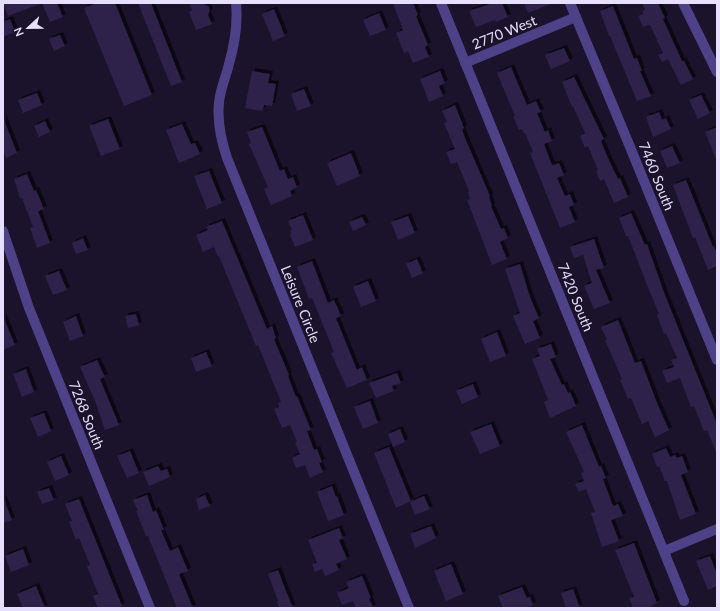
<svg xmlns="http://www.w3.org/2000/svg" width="720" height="611" font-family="Lato,sans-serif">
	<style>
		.building { fill: #2f204b; filter: url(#shadow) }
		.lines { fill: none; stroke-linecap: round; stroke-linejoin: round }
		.street { stroke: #4d4187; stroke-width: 10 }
		.labels { text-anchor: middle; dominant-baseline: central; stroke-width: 3; stroke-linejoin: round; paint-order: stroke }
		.street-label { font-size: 14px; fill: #e6dffd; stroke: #1a132b }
	</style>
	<defs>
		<filter id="shadow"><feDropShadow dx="3" dy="-3" stdDeviation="0" flood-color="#0009"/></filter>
	</defs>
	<rect width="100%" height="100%" fill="#1a132b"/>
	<!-- building -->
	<g class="building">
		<path d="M3,3H39L40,4L8,16Z"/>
		<path d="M42,3H57L63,17L50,22Z"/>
		<path d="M97,3H115L152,95L124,106L84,8Z"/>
		<path d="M138,3H151L182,82L171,86Z"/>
		<path d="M189,3H204L205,5L208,6L210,10L208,15L212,24L196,30L189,12L192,10Z"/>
		<path d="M393,3H413L418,15L416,16L428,45L425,47L429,57L413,63L408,51L404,53L396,33L403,30Z"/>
		<path d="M493,3H502L508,17L496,22L495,20L476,27L469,11Z"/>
		<path d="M524,3H551V4L528,13Z"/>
		<path d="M642,3H658L665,18L663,19L682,61H684L693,79L681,85L668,59L662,62L658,55L663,53L650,25L643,27L638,16L643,14L642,11L645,10Z"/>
		<path d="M613,6L634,59L637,58L642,71H640L651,96L637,101L610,36H609L600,11Z"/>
		<path d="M274,9L285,36L273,41L262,14Z"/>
		<path d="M379,13L386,30L370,36L363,20Z"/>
		<path d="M10,19L15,32L3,37V22Z"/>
		<path d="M60,35L65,46L54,51L49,39Z"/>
		<path d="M564,48L570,61L551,69L545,55Z"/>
		<path d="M511,67L527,105L536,101L541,112L537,113L545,132L548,130L552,141L544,144L552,165L559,163L564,175L557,178L565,196L570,194L574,205L569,207L575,222L560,228L530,153L533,152L525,133H523L522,129L519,130L513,117L515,116L497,73Z"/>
		<path d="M252,71L270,74L268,83L276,84L272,106L264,105L262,111L245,108Z"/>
		<path d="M440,71L445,83L439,86L443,96L429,102L420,79Z"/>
		<path d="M574,77L604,139L601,141L607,156L618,179L620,178L628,197L614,203L604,179L600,181L596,171L598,170L588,146L585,148L580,136L585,133L573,106L572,107L562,82Z"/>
		<path d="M304,89L311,106L297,111L291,94Z"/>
		<path d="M37,93L42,105L23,113L18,100Z"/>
		<path d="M701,95L710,113L698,119L689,100Z"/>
		<path d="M455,105L464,128L462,129L465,138L490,196L489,197L492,206H491L501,229L504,228L508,238L500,242L507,259L492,265L467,200L470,199L468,192L469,191L457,162L451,164L446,152L455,149L444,123L447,122L442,111Z"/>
		<path d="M659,112L662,120L666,118L671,129L653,137L646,117Z"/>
		<path d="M3,117L17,153L6,158L3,151Z"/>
		<path d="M108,119L120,149L101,156L89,126Z"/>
		<path d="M45,121L50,132L39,137L34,126Z"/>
		<path d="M182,124L191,144L195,143L200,154L179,163L166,130Z"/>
		<path d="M262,127L280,171L284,169L288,179L293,177L297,187L290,191L292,196L271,205L264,189L268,187L249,144L251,143L247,132Z"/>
		<path d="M717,127V162L705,132Z"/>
		<path d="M672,146L680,163L667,168L660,151Z"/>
		<path d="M351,153L360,176L337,186L327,163Z"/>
		<path d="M209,171L222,203L207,209L194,176Z"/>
		<path d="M27,174L34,191L36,190L44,209L38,211L50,243L37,248L30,228L33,227L22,198H20L14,179Z"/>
		<path d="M686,180L713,247L714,246L717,254V266L708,270L695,237L693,238L673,185Z"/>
		<path d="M631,213L645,245L647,244L665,295L717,424V454L707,430L704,431L694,406L691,407L680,378L667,383L662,371L674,367L671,360L677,358L666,333L664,334L657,315L659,314L646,282L628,236H626L619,218Z"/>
		<path d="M303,215L313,240L295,247L290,235L291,234L290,230H292L288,221Z"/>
		<path d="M408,216L415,233L398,240L391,222Z"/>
		<path d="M362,217L366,225L353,231L349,222Z"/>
		<path d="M222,221L267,329L272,326L276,338L274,339L289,375L288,376L296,397L297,396L311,430L307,431L314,450L317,449L322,462L319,463L323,472L310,478L305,465L296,468L292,458L300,454L295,443L297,442L290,425L282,428L274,409L279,407L278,403L281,402L258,345L256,346L219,256L218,257L214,247L203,252L196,235L208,230L206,227Z"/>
		<path d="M83,238L88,250L76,254L72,243Z"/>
		<path d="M594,239L604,268L596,270L610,303L594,309L584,286L592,283L583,255L574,258L570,247Z"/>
		<path d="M417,259L423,273L412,278L406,264Z"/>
		<path d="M312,261L328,303L334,300L341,316L336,318L357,370L362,367L367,380L347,388L331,353L334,352L312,298L309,299L297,267Z"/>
		<path d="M520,264L530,297L539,318L533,321L540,338L525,344L513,316L520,313L505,269Z"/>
		<path d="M59,271L67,290L53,295L45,276Z"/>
		<path d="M368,281L376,301L361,307L353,287Z"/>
		<path d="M136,314L139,325L128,328L125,316Z"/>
		<path d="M3,316L15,345L3,350Z"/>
		<path d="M76,316L83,336L70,341L63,322Z"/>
		<path d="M618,320L635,363L641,361L657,403L669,430L655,437L648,421L642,424L631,398L628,399L620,380L622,379L605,340H607L601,327Z"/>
		<path d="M497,332L506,356L490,362L481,339Z"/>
		<path d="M551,344L556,357L550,359L562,385L564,384L568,393L570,392L576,406L550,418L544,402L548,400L532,359L540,356L537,349Z"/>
		<path d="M206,352L212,366L196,372L191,358Z"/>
		<path d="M97,360L105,377L100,379L119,425L105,430L96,403L80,367Z"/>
		<path d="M26,369L34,392L22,397L13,374Z"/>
		<path d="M397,373L401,383L392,386L394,391L376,398L369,383Z"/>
		<path d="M473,384L478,397L462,404L456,391Z"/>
		<path d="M370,401L378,423L363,429L354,407Z"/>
		<path d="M44,413L51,431L38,437L30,418Z"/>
		<path d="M491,424L500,446L480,454L470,432Z"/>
		<path d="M582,425L599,467L601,466L606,478L603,479L613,506L618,504L623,516L611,520L619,541L602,547L591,513L595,512L586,489L579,492L575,484L584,481L581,473L584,472L566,432Z"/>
		<path d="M400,429L405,442L393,447L388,434Z"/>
		<path d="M389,447L411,501L396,508L374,453Z"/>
		<path d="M666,448L670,457L675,455L677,458L682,456L688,472L681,475L696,514L680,520L667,481H665L659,466L657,467L652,454Z"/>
		<path d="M130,451L139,473L127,478L117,456Z"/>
		<path d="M61,456L69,475L55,481L47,462Z"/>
		<path d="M158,466L161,471L167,469L170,477L149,486L143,472Z"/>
		<path d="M332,486L336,497L337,496L344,515L328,521L317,492Z"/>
		<path d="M49,488L54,500L42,504L37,492Z"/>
		<path d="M147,495L153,512L156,510L164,530H161L170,551L178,547L188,571L179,574L193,608H177L148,536H146L136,511H138L133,500Z"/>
		<path d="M205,495L210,506L199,510L196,499Z"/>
		<path d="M424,496L430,509L415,515L410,502Z"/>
		<path d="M3,497L12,520L3,523Z"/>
		<path d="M79,499L122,606L116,608H98L93,596L98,594L87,566L90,565L79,538L76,540L69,522L72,521L65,504Z"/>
		<path d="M431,526L436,538L415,548L410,534Z"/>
		<path d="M339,528L343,538L339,540L347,559L336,564L339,570L325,576L322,569L315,572L312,564L317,563L308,540Z"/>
		<path d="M634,543L657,603L651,606L652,608H633L629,598L634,597L615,550Z"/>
		<path d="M23,549L29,565L11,572L5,556Z"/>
		<path d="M710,556L717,574V586L708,590L696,561Z"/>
		<path d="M451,564L463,594L446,601L434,571Z"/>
		<path d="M278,570L286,591L293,608H279L277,601H278L268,574Z"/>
		<path d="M362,576L371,598H369L373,608H356L353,601L342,605L337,593L349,588L346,582Z"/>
		<path d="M36,586L45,608H23L17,594Z"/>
		<path d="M522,587L527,598L530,597L533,605L524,608H503L498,596Z"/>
		<path d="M573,589L580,608H566L561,593Z"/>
	</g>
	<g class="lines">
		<!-- street -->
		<g class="street">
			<path d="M236,3C238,24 235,43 229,64C226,77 220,89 219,103C217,122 221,140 227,158L409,608"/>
			<path d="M441,3L684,601"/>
			<path d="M570,3L628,142L717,360"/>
			<path d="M683,3L717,72"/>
			<path d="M465,63L576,17"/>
			<path d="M3,231L29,308L150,608"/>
			<path d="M664,551L717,529"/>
		</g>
	</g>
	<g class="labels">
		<!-- street labels -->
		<g class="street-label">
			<text transform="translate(504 32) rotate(-22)">2770 West</text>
			<text transform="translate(657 176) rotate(68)">7460 South</text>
			<text transform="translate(576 297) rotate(68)">7420 South</text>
			<text transform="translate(301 304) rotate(68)">Leisure Circle</text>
			<text transform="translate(87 415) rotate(68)">7268 South</text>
		</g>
	</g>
	<!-- border -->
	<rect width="720" height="611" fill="none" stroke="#e6dffd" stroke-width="8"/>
	<!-- north arrow -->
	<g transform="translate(28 28) rotate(248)" stroke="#1a132b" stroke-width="3" paint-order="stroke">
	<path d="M0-3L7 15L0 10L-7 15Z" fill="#e6dffd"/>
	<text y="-6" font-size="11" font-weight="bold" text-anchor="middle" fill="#e6dffd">N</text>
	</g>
</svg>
